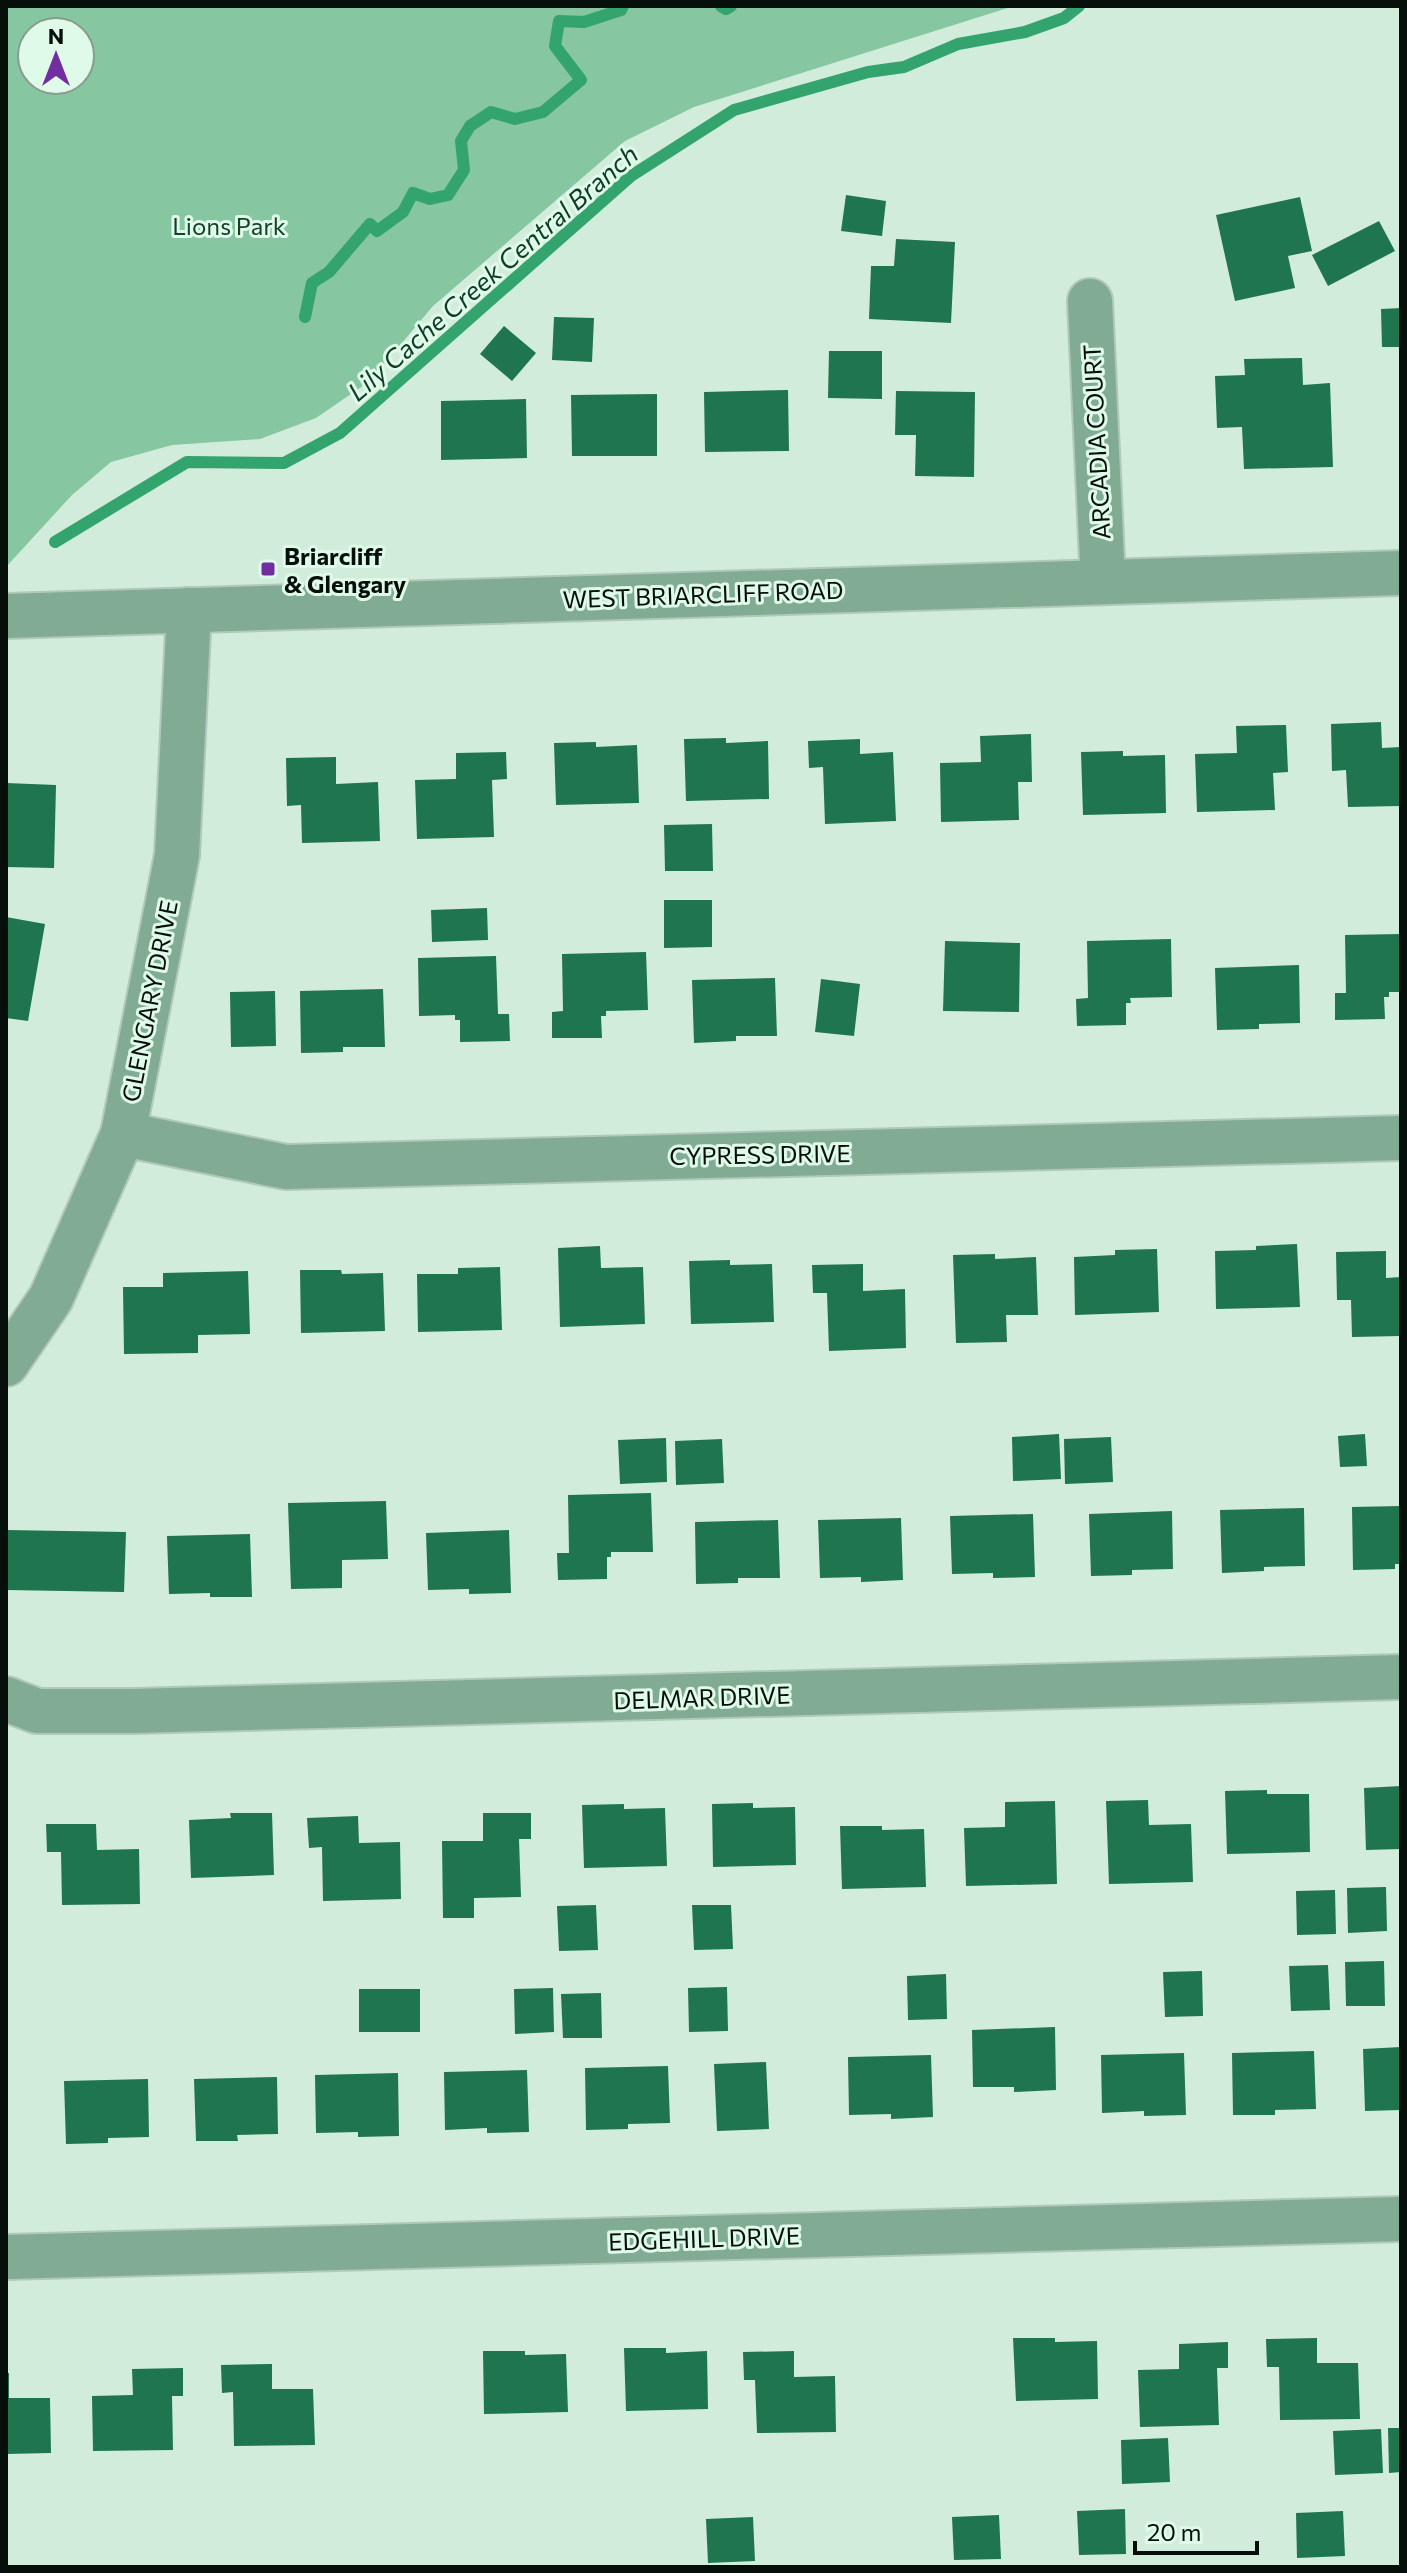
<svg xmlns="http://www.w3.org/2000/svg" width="1407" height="2573" font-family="Commissioner,sans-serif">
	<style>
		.green { fill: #86c6a1; fill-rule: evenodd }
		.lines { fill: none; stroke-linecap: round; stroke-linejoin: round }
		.stream { stroke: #34a46e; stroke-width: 12 }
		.building { fill: #1f754d }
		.minor-casing { stroke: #b1c9ba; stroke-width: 48 }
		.minor { stroke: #81ab92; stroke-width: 44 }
		.poi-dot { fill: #722da1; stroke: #dffae9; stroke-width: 3 }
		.labels { text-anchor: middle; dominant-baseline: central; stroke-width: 6; stroke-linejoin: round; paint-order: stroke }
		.park-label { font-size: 24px; fill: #134029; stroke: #dffae9 }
		.street-label { font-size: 24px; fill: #060f09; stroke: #dffae9 }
		.poi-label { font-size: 24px; font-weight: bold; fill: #060f09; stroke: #dffae9; text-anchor: start }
		.water-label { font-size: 26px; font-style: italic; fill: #0e3c26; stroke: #dffae9 }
	</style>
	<rect width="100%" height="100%" fill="#d2ecdc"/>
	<!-- green -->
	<path class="green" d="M6,6H1014L694,107L625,141L433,306L370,381L316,418L260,439L172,445L111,462L72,495L6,567ZM32,32H80V80H32Z"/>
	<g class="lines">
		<!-- stream -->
		<g class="stream">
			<path d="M721,6L726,9L731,6"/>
			<path d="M305,317L312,283L329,272L370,224L377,231L403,212L413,193L430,199L448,195L464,170L461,141L470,126L491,112L515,119L543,112L581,80L555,46L559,21L584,22L621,10L623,6"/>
			<path d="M55,542L187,462L284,463L340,433L631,176L734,110L868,72L904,67L958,44L1025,32L1064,18L1079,6"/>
		</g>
	</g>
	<!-- building -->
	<g class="building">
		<path d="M846,195L886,201L882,236L841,231Z"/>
		<path d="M1300,197L1312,251L1288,256L1295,288L1235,301L1216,215Z"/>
		<path d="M1379,221L1395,251L1328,286L1312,255Z"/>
		<path d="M896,239L955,242L951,323L869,319L871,266H894Z"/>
		<path d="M1401,308V347H1382L1381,309Z"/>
		<path d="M554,317L594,318L592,362L552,360Z"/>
		<path d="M504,326L536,353L512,381L480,354Z"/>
		<path d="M829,351H882V399L828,398Z"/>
		<path d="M1302,358L1303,385L1330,383L1333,467L1244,469L1242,427L1217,428L1215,376L1245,375L1244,359Z"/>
		<path d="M788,390L789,451L705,452L704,392Z"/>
		<path d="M896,391L975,392L974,477L915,476L916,435H895Z"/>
		<path d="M657,394V456H572L571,395Z"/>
		<path d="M526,399L527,458L441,460V401Z"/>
		<path d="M1381,722L1382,748L1401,747V806L1348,807L1346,770L1332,771L1331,724Z"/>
		<path d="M1286,725L1288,772L1273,773L1275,810L1197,812L1195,754L1237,753L1236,726Z"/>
		<path d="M1031,734L1032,782H1018L1019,820L941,822L940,763L981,762L980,736Z"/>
		<path d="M726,738V743L768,741L769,799L686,801L684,739Z"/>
		<path d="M860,739V754L893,752L896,821L825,824L823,767L809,768L808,741Z"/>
		<path d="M596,742V747L637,745L639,803L556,805L554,743Z"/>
		<path d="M1123,751V756L1165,755L1166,813L1083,815L1081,752Z"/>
		<path d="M506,752L507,779L492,780L494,837L417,839L415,780L456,779V753Z"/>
		<path d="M336,757V784L378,782L380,841L302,843L301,805L287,806L286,758Z"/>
		<path d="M6,783L56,785L54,868L6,867Z"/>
		<path d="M712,824L713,871H665L664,825Z"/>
		<path d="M664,900H712V947L664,948Z"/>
		<path d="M487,908L488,940L432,942L431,910Z"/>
		<path d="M6,917L45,924L28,1021L6,1018Z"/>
		<path d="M1401,934V992H1389V997H1384L1385,1019L1335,1020V993H1346L1345,935Z"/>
		<path d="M1171,939L1172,997L1130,998L1131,1003H1126V1025L1077,1026L1076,999L1088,998L1087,941Z"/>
		<path d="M945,941L1020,943L1019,1012L943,1011Z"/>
		<path d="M646,952L648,1010L606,1011V1016H601L602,1038H552V1012L563,1011L562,954Z"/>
		<path d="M496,956L498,1014H509L510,1041L460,1042V1020H455V1015L419,1016L418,958Z"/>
		<path d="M1299,965L1300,1023L1259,1024V1029L1217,1030L1215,968Z"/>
		<path d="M775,978L777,1036H736V1041L694,1043L692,980Z"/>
		<path d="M821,979L860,984L854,1036L815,1032Z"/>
		<path d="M383,989L385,1047H343V1052L301,1053L300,991Z"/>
		<path d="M275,991L276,1046L231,1047L230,992Z"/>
		<path d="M1297,1244L1300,1307L1216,1309L1215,1251L1256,1250V1246Z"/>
		<path d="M600,1246L601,1268L643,1267L645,1324L560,1327L558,1248Z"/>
		<path d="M1157,1249L1159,1312L1075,1315L1074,1257L1115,1255V1250Z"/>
		<path d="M1386,1251V1278L1401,1277V1336L1352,1337L1351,1300H1337L1336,1252Z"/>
		<path d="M995,1254V1259L1036,1257L1038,1315H1006L1007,1342L956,1343L953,1255Z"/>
		<path d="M730,1260V1265L772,1264L774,1322L691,1324L689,1261Z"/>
		<path d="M863,1264V1291L905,1289L906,1348L829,1351L827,1293H813L812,1265Z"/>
		<path d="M500,1267L502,1330L418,1332L417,1274H458V1268Z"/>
		<path d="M300,1270H341L342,1274L383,1273L385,1331L301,1333Z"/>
		<path d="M248,1271L250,1334L198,1335V1353L124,1354L123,1287H163V1273Z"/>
		<path d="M1059,1434L1061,1479L1013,1481L1012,1437Z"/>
		<path d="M1365,1434L1367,1466L1340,1467L1338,1436Z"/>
		<path d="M1111,1437L1113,1482L1065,1484L1064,1439Z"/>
		<path d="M666,1438L667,1482L620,1484L618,1440Z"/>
		<path d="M722,1439L724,1483L676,1485L675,1441Z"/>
		<path d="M651,1493L653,1552H611V1557H607V1579L558,1580L557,1553H569L568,1495Z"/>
		<path d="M386,1501L388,1559L342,1560V1588L291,1589L288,1503Z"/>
		<path d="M1401,1506V1564H1395V1569L1353,1570L1352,1507Z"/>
		<path d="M1304,1508L1305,1566L1264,1567V1571L1222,1573L1220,1510Z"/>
		<path d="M1172,1511L1173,1569L1132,1570V1575L1091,1576L1089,1514Z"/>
		<path d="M1033,1514L1035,1577L993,1578V1573L952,1574L950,1516Z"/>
		<path d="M901,1518L903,1580L861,1582V1577L820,1578L818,1520Z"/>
		<path d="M778,1520L780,1578H738V1583L696,1584L695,1522Z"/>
		<path d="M6,1530L126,1532L124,1592L6,1590Z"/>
		<path d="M509,1530L511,1593L469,1594V1589L428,1590L426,1533Z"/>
		<path d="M250,1534L252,1597H210V1593L169,1594L167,1536Z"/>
		<path d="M1401,1786V1849L1366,1850L1364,1788Z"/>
		<path d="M1267,1790V1794H1309L1310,1852L1227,1854L1225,1791Z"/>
		<path d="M1148,1800L1149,1825L1191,1824L1193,1882L1109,1884L1106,1801Z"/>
		<path d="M1055,1801L1057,1884L966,1886L964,1828L1005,1827V1802Z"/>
		<path d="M753,1803V1808L795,1807L796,1865L713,1867L712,1804Z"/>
		<path d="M624,1804V1809L665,1808L667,1866L584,1868L582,1805Z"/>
		<path d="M230,1813H272L274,1875L191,1878L189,1820L231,1818Z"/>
		<path d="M483,1813H531V1839H519L521,1897L474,1898V1918H443L442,1841H483Z"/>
		<path d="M358,1816L359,1843L400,1842L401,1899L323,1901L322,1847L309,1848L307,1818Z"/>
		<path d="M46,1824H96L97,1850L139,1849L140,1904L62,1905L61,1852H47Z"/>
		<path d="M840,1826H882V1830L924,1829L926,1887L842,1889Z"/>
		<path d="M1386,1887L1387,1931L1348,1933L1347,1888Z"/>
		<path d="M1335,1890L1336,1934L1297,1935L1296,1891Z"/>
		<path d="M596,1905L598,1950L559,1951L557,1906Z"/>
		<path d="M692,1905H731L733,1949L694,1950Z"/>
		<path d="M1384,1961L1385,2006H1346L1345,1962Z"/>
		<path d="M1328,1965L1330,2010L1291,2011L1289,1966Z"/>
		<path d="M1202,1971L1203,2016L1165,2017L1163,1972Z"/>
		<path d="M946,1974L947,2019L908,2020L907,1976Z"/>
		<path d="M727,1987L728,2031L689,2032L688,1988Z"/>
		<path d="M553,1988L554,2032L515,2034L514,1989Z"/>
		<rect x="359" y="1989" width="61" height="43"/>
		<path d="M601,1993L602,2038H563L561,1994Z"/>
		<path d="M1055,2027L1056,2090L1014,2092V2087H973L972,2030Z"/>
		<path d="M1401,2047V2110L1365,2111L1363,2049Z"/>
		<path d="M1314,2051L1316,2109L1275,2110V2115H1233L1232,2053Z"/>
		<path d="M1184,2053L1186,2115L1144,2116V2111L1102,2113L1101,2055Z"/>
		<path d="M931,2055L933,2117L891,2119V2114L849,2115L848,2057Z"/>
		<path d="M766,2062L769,2129L717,2131L714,2064Z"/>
		<path d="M668,2066L670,2123L628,2124V2129L586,2130L585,2068Z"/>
		<path d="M527,2070L529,2132L487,2133V2128L445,2130L444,2072Z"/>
		<path d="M398,2073L399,2136L358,2137V2132L316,2133L315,2075Z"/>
		<path d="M277,2077L278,2134L237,2135L238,2141H196L194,2079Z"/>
		<path d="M148,2079L149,2137L108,2138V2143L66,2144L64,2081Z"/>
		<path d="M1013,2338H1055V2342L1097,2341L1098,2399L1016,2401Z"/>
		<path d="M1317,2338V2363H1358L1360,2419L1280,2420L1279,2367H1267L1266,2339Z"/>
		<path d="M1228,2342V2368H1217L1219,2425L1140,2427L1138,2370L1179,2369V2344Z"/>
		<path d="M624,2348H666V2353L707,2351L708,2409L626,2411Z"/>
		<path d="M483,2351H525V2355L566,2354L568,2412L484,2414Z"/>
		<path d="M794,2351V2377L835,2376L836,2432L757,2433L755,2380H744L743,2352Z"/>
		<path d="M272,2364V2389H313L315,2445L234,2446L233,2392L222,2393L221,2365Z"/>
		<path d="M183,2368V2396H172L173,2450L93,2451L92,2396L133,2395L132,2369Z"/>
		<path d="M6,2373H9V2398H50L51,2453L6,2454Z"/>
		<path d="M1388,2428H1401V2472L1389,2473Z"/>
		<path d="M1381,2429L1383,2473L1335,2475L1333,2431Z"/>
		<path d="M1168,2438L1170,2482L1122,2484L1121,2440Z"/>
		<path d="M1125,2509L1126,2554L1079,2555L1077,2511Z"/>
		<path d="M1343,2511L1345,2556L1297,2558L1296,2513Z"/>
		<path d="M999,2515L1001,2559L954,2560L952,2517Z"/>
		<path d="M753,2517L755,2561L708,2563L706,2519Z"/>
	</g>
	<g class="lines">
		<defs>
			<g id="minor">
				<path d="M1090,301L1103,582"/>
				<path d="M6,616L1401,573"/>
				<path d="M123,1134L286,1167L1401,1138"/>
				<path d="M6,1364L51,1298L123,1134L177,855L189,610"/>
				<path d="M6,1699L37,1711H134L1401,1677"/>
				<path d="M6,2257L1401,2219"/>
			</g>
		</defs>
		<!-- minor casing -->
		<use href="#minor" class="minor-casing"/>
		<!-- minor -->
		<use href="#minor" class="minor"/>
	</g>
	<!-- markers -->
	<rect class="poi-dot" x="260" y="561" width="16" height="16" rx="4"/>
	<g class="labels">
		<!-- park labels -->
		<g class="park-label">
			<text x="229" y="225">Lions Park</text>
		</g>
		<!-- street labels -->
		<g class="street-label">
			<text transform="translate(1096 442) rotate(-93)">ARCADIA COURT</text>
			<text transform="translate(703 594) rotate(-2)">WEST BRIARCLIFF ROAD</text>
			<text transform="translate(149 1001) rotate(-79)">GLENGARY DRIVE</text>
			<text transform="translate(760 1154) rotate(-1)">CYPRESS DRIVE</text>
			<text transform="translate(702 1697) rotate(-2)">DELMAR DRIVE</text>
			<text transform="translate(704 2238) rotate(-2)">EDGEHILL DRIVE</text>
		</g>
		<!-- poi labels -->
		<g class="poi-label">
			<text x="284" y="555">Briarcliff<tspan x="284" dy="28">&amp; Glengary</tspan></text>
		</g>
		<!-- water labels -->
		<g class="water-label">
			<text transform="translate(492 272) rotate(-41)">Lily Cache Creek Central Branch</text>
		</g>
	</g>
	<!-- border -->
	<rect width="1407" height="2573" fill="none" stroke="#060f09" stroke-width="16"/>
	<!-- north arrow -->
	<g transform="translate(56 56)"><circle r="38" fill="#dffae9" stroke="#889c8f" stroke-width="2"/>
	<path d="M0-6L14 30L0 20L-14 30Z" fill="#722da1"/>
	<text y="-12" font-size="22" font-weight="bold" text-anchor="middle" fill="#060f09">N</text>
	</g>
	<!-- scale -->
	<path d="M1135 2541v12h122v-12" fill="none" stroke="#060f09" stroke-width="4"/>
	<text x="1147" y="2541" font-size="24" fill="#060f09" stroke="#dffae9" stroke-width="6" paint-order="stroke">20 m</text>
</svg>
